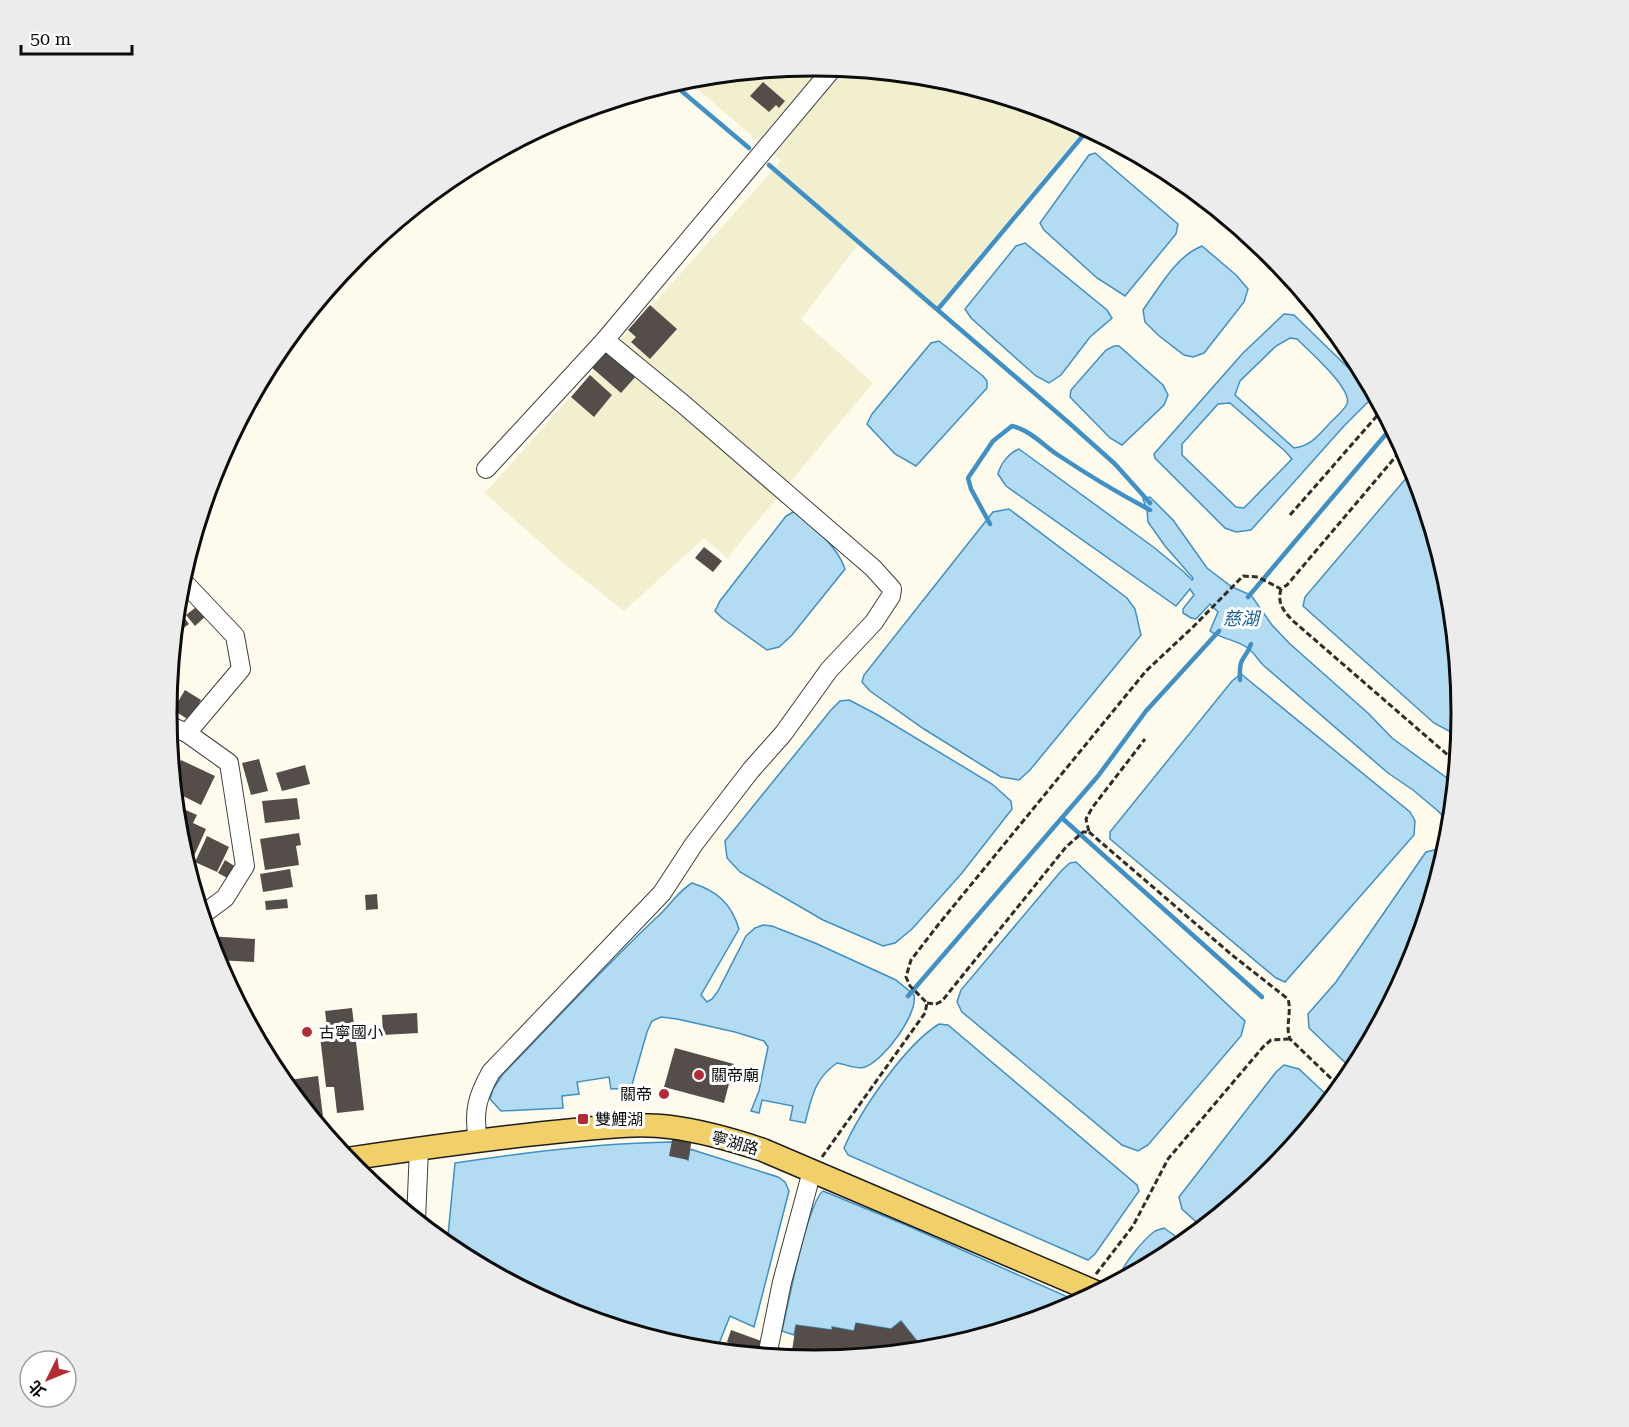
<svg xmlns="http://www.w3.org/2000/svg" width="1629" height="1427" font-family="'Roboto Serif','Noto Sans TC',serif">
	<style>
		.farmland { fill: #f2efce }
		.water { fill: #b3dbf2; stroke: #3e90c5; stroke-width: 1.5; fill-rule: evenodd }
		.lines { fill: none; stroke-linecap: round; stroke-linejoin: round }
		.stream { stroke: #3e90c5; stroke-width: 4.5 }
		.building { fill: #544d49 }
		.minor-casing { stroke: #3f3f3f; stroke-width: 20 }
		.major-casing { stroke: #1d1d1d; stroke-width: 25 }
		.path { stroke: #2e2e2e; stroke-width: 3; stroke-dasharray: 6 3; stroke-linecap: butt }
		.minor { stroke: #fff; stroke-width: 18 }
		.major { stroke: #f1cf69; stroke-width: 22 }
		.poi-dot { fill: #b42c33; stroke: #fff; stroke-width: 2 }
		.labels { text-anchor: middle; dominant-baseline: central; stroke-width: 6; stroke-linejoin: round; paint-order: stroke }
		.poi-label { font-size: 16px; fill: #0c0c0c; stroke: #fff; text-anchor: start }
		.street-label { font-size: 16px; fill: #0c0c0c; stroke: #fff }
		.water-label { font-size: 18px; font-style: italic; fill: #1d6296; stroke: #fff }
		.rim { fill: none; stroke: #0c0c0c; stroke-width: 3 }
	</style>
	<rect width="100%" height="100%" fill="#fefaec"/>
	<!-- farmland -->
	<path class="farmland" d="M815,66L941,79L1063,115L1085,128L933,311L858,245L801,319L873,383L727,558L704,538L624,611L562,562L485,493L781,161L686,79Z"/>
	<!-- water -->
	<g class="water">
		<path d="M1095,153L1178,224L1176,234L1125,296L1097,278L1044,230L1040,223L1089,155Z"/>
		<path d="M1137,155L1175,175L1200,197L1194,198L1148,166Z"/>
		<path d="M1025,243L1107,310L1112,318L1090,337L1061,375L1049,383L1036,376L971,318L965,309L1016,246Z"/>
		<path d="M1202,246L1236,275L1248,289L1244,302L1204,353L1193,357L1184,355L1158,335L1145,322L1143,310C1159,288 1176,256 1202,246Z"/>
		<path d="M1284,314L1294,315L1370,389L1371,399L1344,426L1251,530L1236,532L1225,528L1155,458L1154,454L1243,353ZM1290,338L1297,339C1308,350 1353,389 1347,404C1343,412 1333,419 1328,425C1317,437 1310,446 1294,448L1235,395L1240,381L1276,346ZM1230,403L1285,451L1292,459L1244,508L1236,507L1182,455V444L1218,404Z"/>
		<path d="M939,341L983,376L987,381V388L916,466L895,454L867,424L872,414L931,343Z"/>
		<path d="M1114,346H1119L1163,385L1168,395L1164,405L1122,445L1110,438L1070,397L1071,390L1106,350Z"/>
		<path d="M1019,449L1152,546L1184,572L1192,580L1193,578L1165,546L1148,522L1147,510L1143,499L1150,497L1173,520L1207,568L1232,587L1251,595L1272,625L1289,643L1369,714L1392,738L1447,778L1455,786L1451,825L1438,811L1413,790L1388,773L1263,665C1259,661 1255,654 1250,650C1242,641 1221,639 1210,631L1218,612L1210,604L1196,619L1191,618L1183,613V609L1194,595L1190,589L1176,606L1006,486L998,474C1001,463 1009,453 1019,449Z"/>
		<path d="M1414,469L1450,588L1462,714L1460,737L1434,723L1303,606L1305,597Z"/>
		<path d="M1009,509L1127,598L1135,609L1141,635L1030,770L1019,780L1001,777L924,729L870,691L862,682L864,675L993,512Z"/>
		<path d="M795,511C813,526 838,547 845,569L792,635L779,647L767,650L722,618L715,611L720,601L786,516Z"/>
		<path d="M1241,674L1410,812L1415,821L1414,835L1285,982L1276,978L1110,839V832L1232,681Z"/>
		<path d="M849,700L876,714L992,784L1011,801L1012,809L962,873L912,929L895,943L883,946L823,920L740,872L727,858L725,841L831,710L840,701Z"/>
		<path d="M1438,849L1445,853L1413,962L1354,1071L1309,1028L1308,1014L1336,982L1426,852Z"/>
		<path d="M1076,862L1245,1021L1241,1036L1148,1145L1138,1151L1122,1145L962,1012L957,1002L961,990L1062,870L1070,863Z"/>
		<path d="M692,883C717,891 731,903 739,929L701,995L707,1002L712,999L718,991L746,936L755,928L763,925L772,926L815,943L896,980L914,995C918,1015 883,1061 865,1067C857,1070 845,1064 837,1063C814,1079 812,1097 805,1123L790,1120L793,1106L762,1100L759,1113L751,1111L759,1091L768,1047L764,1041L735,1032L677,1019L661,1017L652,1021L647,1032L631,1088L611,1089L609,1077L577,1082L579,1094L562,1096L563,1108L501,1111L490,1099L493,1089L503,1074C554,1022 603,968 656,918C669,907 677,892 692,883Z"/>
		<path d="M939,1024L948,1025L1137,1185L1139,1191L1095,1254L1088,1260L848,1155L844,1148C860,1111 905,1045 939,1024Z"/>
		<path d="M1284,1065L1299,1069L1331,1099L1272,1172L1203,1228L1182,1209L1179,1197L1276,1072Z"/>
		<path d="M672,1142L688,1160L690,1149L778,1177L785,1182L789,1191L754,1327L730,1316L716,1351L688,1348L566,1312L454,1252L447,1246L455,1163C527,1152 599,1143 672,1142Z"/>
		<path d="M823,1191L906,1225L1079,1302L1062,1312L940,1349L924,1350L901,1321L891,1329L856,1323L854,1331L832,1327V1330L796,1325L794,1335L782,1331C788,1305 807,1204 823,1191Z"/>
		<path d="M1164,1228L1185,1243L1174,1252L1124,1279L1120,1277C1121,1266 1145,1238 1155,1231C1157,1230 1161,1229 1164,1228Z"/>
	</g>
	<g class="lines">
		<!-- stream -->
		<g class="stream">
			<path d="M672,83L749,148"/>
			<path d="M769,165L1068,422L1115,464L1150,503"/>
			<path d="M938,309L1086,132"/>
			<path d="M990,524L971,489L968,478L993,441L1012,426C1030,430 1043,445 1058,455C1088,475 1118,493 1150,510"/>
			<path d="M1248,597L1392,427"/>
			<path d="M1240,680C1239,654 1244,663 1251,644"/>
			<path d="M1062,818L1262,997"/>
			<path d="M908,996L1098,776L1146,711L1219,631"/>
		</g>
	</g>
	<!-- building -->
	<g class="building">
		<path d="M763,82L785,101L779,108L776,105L769,112L750,96Z"/>
		<path d="M650,305L677,329L650,359L631,342L636,337L628,330Z"/>
		<path d="M606,348L637,375L621,393L590,366Z"/>
		<path d="M590,375L612,395L594,417L571,397Z"/>
		<path d="M704,547L722,561L713,572L695,558Z"/>
		<path d="M200,604L208,614L195,626L186,615Z"/>
		<path d="M177,608L189,624L175,634L176,622Z"/>
		<path d="M185,690L201,700L189,720L173,710Z"/>
		<path d="M259,759L268,791L251,795L242,763Z"/>
		<path d="M181,760L215,776L201,805L175,792L172,768L176,770Z"/>
		<path d="M305,765L310,784L282,791L276,773Z"/>
		<path d="M297,798L300,819L265,823L262,801Z"/>
		<path d="M179,807L197,815L193,823L206,829L194,856L183,851L182,847L184,843L179,839L177,812Z"/>
		<path d="M299,833L301,845L296,846L299,865L265,870L260,839Z"/>
		<path d="M207,836L229,847L217,872L195,862Z"/>
		<path d="M225,860L236,867L229,879L218,873Z"/>
		<path d="M290,869L293,887L263,892L260,874Z"/>
		<path d="M377,894L378,909L366,910L365,895Z"/>
		<path d="M287,899L288,908L266,910L265,901Z"/>
		<path d="M208,936L255,939L254,962L216,960Z"/>
		<path d="M352,1008L364,1110L337,1113L334,1087H326L320,1036L328,1035L325,1011Z"/>
		<path d="M417,1013L418,1033L383,1035L382,1015Z"/>
		<path d="M675,1048L734,1064L724,1103L664,1087Z"/>
		<path d="M318,1076L325,1133L291,1091L289,1080Z"/>
		<path d="M673,1135L692,1139L688,1160L669,1156Z"/>
		<path d="M901,1321L924,1350L816,1361L791,1357L796,1325L832,1330V1327L854,1331L856,1323L891,1329Z"/>
		<path d="M731,1330L764,1342L759,1355L741,1353L743,1348L727,1342Z"/>
	</g>
	<g class="lines">
		<defs>
			<g id="minor">
				<path d="M1084,127L1085,128"/>
				<path d="M486,469L605,340L833,68"/>
				<path d="M182,580L235,636L241,669L187,733L229,763L245,866L225,898L202,915"/>
				<path d="M168,725L187,733"/>
				<path d="M478,1140C473,1112 477,1097 491,1072L662,893L694,844L751,770L783,734L829,670L874,622L891,596L892,589L873,568L683,404L605,340"/>
				<path d="M416,1220L419,1148"/>
				<path d="M767,1356L782,1282L812,1171"/>
			</g>
			<path id="major" d="M347,1159C422,1148 498,1137 574,1130C605,1127 639,1123 670,1127C702,1131 733,1140 763,1150L1098,1293"/>
		</defs>
		<!-- minor casing -->
		<use href="#minor" class="minor-casing"/>
		<!-- major casing -->
		<use href="#major" class="major-casing"/>
		<!-- path -->
		<g class="path">
			<path d="M1290,515L1383,409"/>
			<path d="M1281,589C1277,603 1283,610 1292,620L1457,763"/>
			<path d="M1089,832L1232,955L1288,999C1292,1012 1285,1026 1290,1039L1341,1088"/>
			<path d="M927,1003L936,1004L942,1001L1066,847L1083,832H1089L1086,819L1092,808L1145,739"/>
			<path d="M822,1157L925,1013L927,1003L910,986L906,977L911,960L938,925L1146,671L1193,627L1243,576L1258,577L1281,589L1287,585L1403,448"/>
			<path d="M1096,1274L1133,1226L1168,1159L1263,1047L1271,1040L1290,1039"/>
		</g>
		<!-- minor -->
		<use href="#minor" class="minor"/>
		<!-- major -->
		<use href="#major" class="major"/>
	</g>
	<!-- markers -->
	<g class="poi-dot">
		<circle cx="307" cy="1032" r="6"/>
		<circle cx="699" cy="1075" r="6"/>
		<circle cx="664" cy="1094" r="6"/>
		<rect x="577" y="1113" width="12" height="12" rx="3"/>
	</g>
	<g class="labels">
		<!-- poi labels -->
		<g class="poi-label">
			<text x="319" y="1032">古寧國小</text>
			<text x="711" y="1075">關帝廟</text>
			<text x="652" y="1094" text-anchor="end">關帝</text>
			<text x="595" y="1119">雙鯉湖</text>
		</g>
		<!-- street labels -->
		<g class="street-label">
			<text transform="translate(735 1143) rotate(16)">寧湖路</text>
		</g>
		<!-- water labels -->
		<g class="water-label">
			<text x="1241" y="618">慈湖</text>
		</g>
	</g>
	<!-- crop -->
	<path d="M0 0H1629V1427H0ZM177 713a637 637 0 1 1 1274 0a637 637 0 1 1-1274 0Z" fill="#ececec" fill-rule="evenodd"/>
	<path class="rim" d="M177 713a637 637 0 1 1 1274 0a637 637 0 1 1-1274 0Z"/>
	<!-- north arrow -->
	<g transform="translate(48 1379) rotate(227)"><circle r="28" fill="#ffffff" stroke="#9e9e9e" stroke-width="1.5"/>
	<path d="M0-4.5L10 22L0 15L-10 22Z" fill="#b42c33"/>
	<text y="-9" font-size="16" font-weight="bold" text-anchor="middle" fill="#0c0c0c">北</text>
	</g>
	<!-- scale -->
	<path d="M21 45v9h111v-9" fill="none" stroke="#0c0c0c" stroke-width="3"/>
	<text x="30" y="45" font-size="18" fill="#0c0c0c" stroke="#ffffff" stroke-width="4.5" paint-order="stroke">50 m</text>
</svg>
